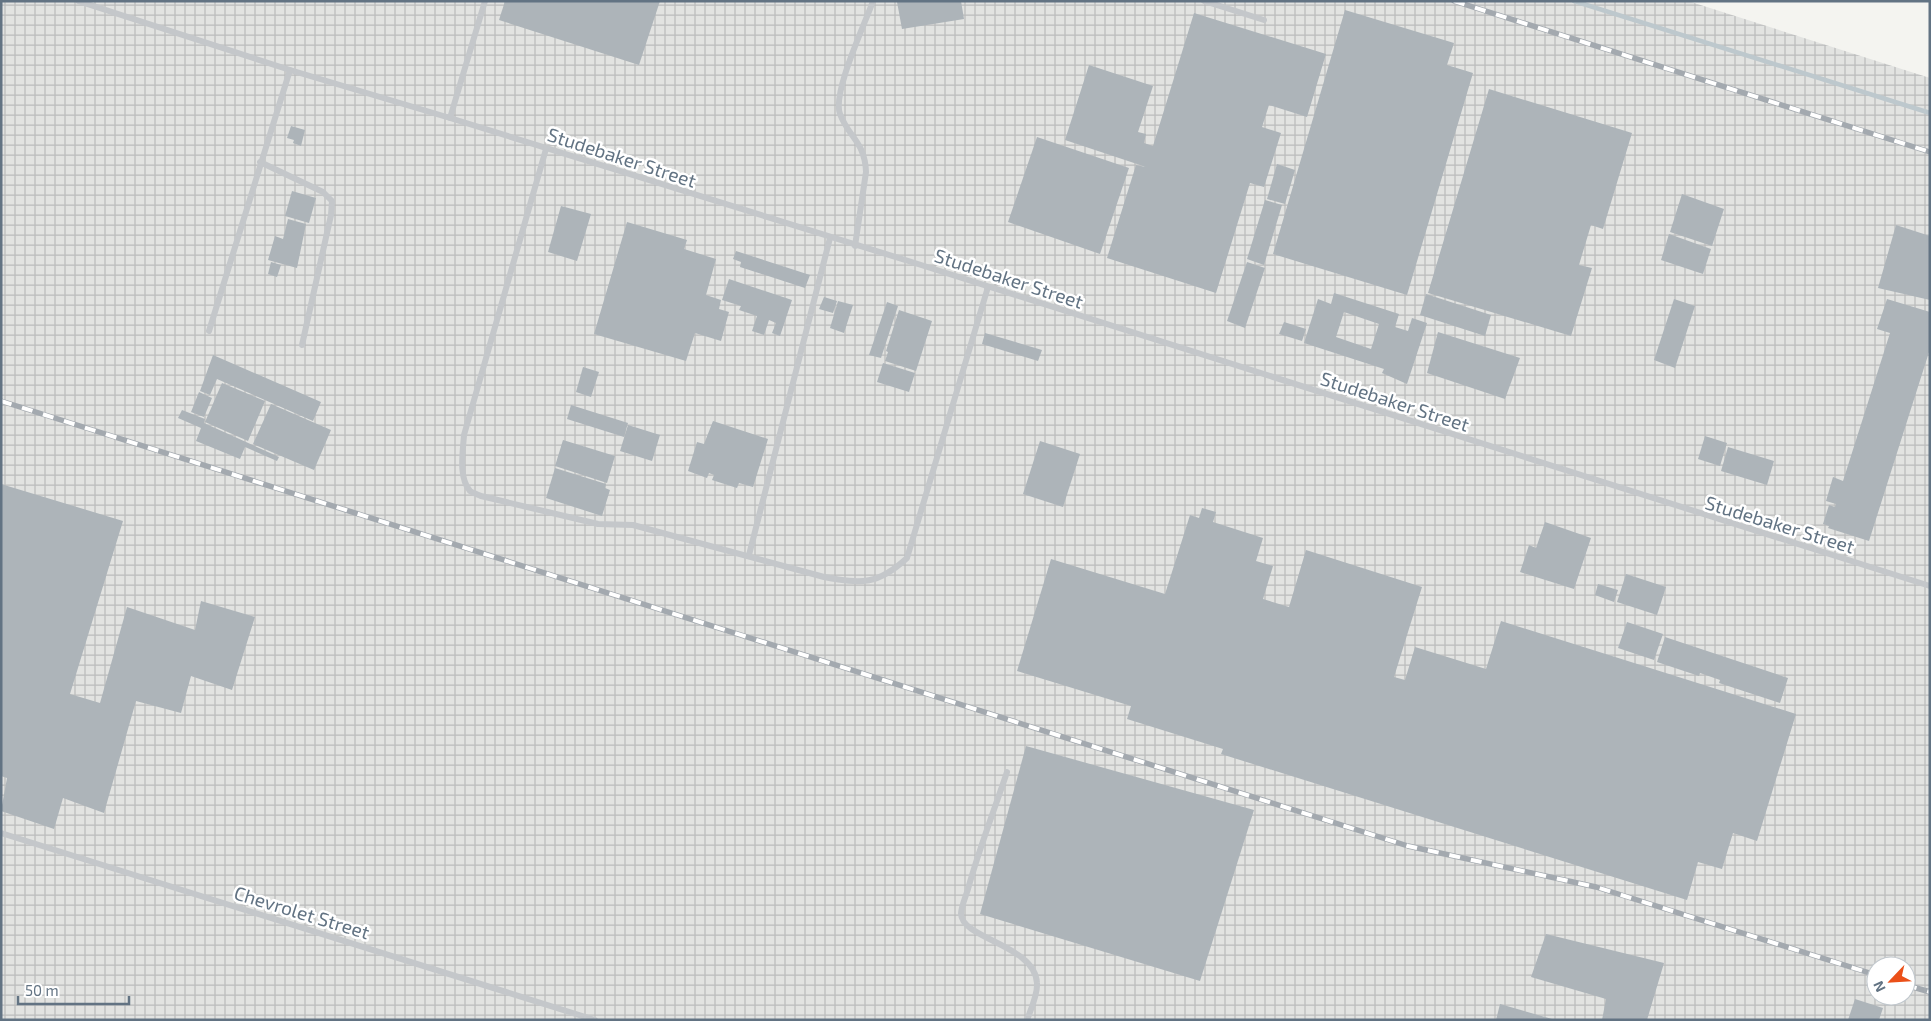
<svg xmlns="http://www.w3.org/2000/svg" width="1931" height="1021" font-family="'Exo 2',sans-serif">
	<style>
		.industrial { fill: url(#industrial-grid); fill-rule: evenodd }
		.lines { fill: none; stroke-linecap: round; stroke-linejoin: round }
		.stream { stroke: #bdc8cd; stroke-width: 4.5 }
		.building { fill: #adb4b9; fill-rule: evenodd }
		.service { stroke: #c4c7ca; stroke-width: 6 }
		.rail-casing { stroke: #a3a9af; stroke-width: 5.5 }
		.rail { stroke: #fff; stroke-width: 4; stroke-dasharray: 11; stroke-linecap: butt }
		.labels { text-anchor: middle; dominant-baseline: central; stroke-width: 5; stroke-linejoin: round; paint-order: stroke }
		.street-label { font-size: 19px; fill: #627383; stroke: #fff }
	</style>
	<defs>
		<pattern id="industrial-grid" width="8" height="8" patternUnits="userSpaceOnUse" patternTransform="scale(1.25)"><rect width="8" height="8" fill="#e2e3e1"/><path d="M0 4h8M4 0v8" fill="none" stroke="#bbbcbc"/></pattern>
	</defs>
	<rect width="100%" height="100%" fill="#f4f4f0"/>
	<!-- industrial -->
	<path class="industrial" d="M1,1H1688L1930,78V1020H1ZM1876,966H1906V996H1876Z"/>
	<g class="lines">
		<!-- stream -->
		<path class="stream" d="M1574,1L1930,113"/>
	</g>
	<!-- building -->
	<g class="building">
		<path d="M505,1H660L639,65L499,20Z"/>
		<path d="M961,1L964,19L902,29L897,2Z"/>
		<path d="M1345,10L1454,43L1447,65L1473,73L1407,295L1273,254Z"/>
		<path d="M1194,13L1326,54L1307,117L1269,105L1262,127L1281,133L1264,187L1250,183L1216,293L1107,258L1136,165L1146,167L1065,140L1089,65L1153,86L1138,132L1146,134L1144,143L1153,146Z"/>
		<path d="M1489,89L1632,133L1603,229L1591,225L1579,265L1592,268L1571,336L1428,293Z"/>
		<path d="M291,126L305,130L301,146L293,143L294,140L287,138Z"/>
		<path d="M1037,137L1129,168L1100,254L1008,222Z"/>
		<path d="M1277,164L1295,170L1285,204L1267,199Z"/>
		<path d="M292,191L316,198L309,223L285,216Z"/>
		<path d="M1682,194L1724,209L1712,246L1670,232Z"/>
		<path d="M1265,200L1282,205L1264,265L1247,259Z"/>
		<path d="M561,206L591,214L577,261L548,252Z"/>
		<path d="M288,219L306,224L297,268L268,260L275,236L283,239Z"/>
		<path d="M627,222L687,240L684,249L716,259L706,295L721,300L719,309L729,312L721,341L695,333L686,361L594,334Z"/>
		<path d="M1896,225L1930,236V300L1878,288Z"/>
		<path d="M1669,234L1711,249L1703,274L1661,260Z"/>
		<path d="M736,251L810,275L805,288L740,267L741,262L733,259Z"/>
		<path d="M271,262L281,265L277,277L268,274Z"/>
		<path d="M1247,262L1265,268L1245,328L1227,321Z"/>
		<path d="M729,279L792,300L780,336L772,333L776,323L769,320L764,335L752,331L757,316L739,310L741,306L722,300Z"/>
		<path d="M1334,293L1399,314L1395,327L1408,331L1412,318L1427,323L1407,384L1382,373L1384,369L1304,343L1318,299L1331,304ZM1344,312L1379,324L1371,349L1336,337Z"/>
		<path d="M1426,294L1491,315L1485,336L1420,315Z"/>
		<path d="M824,297L837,301L833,313L819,309Z"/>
		<path d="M1674,299L1695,306L1675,368L1654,360Z"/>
		<path d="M1887,299L1930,312V349L1869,541L1828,528L1829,526L1823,524L1829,505L1835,507L1836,504L1826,501L1833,477L1843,481L1890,333L1877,329Z"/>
		<path d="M838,301L853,305L844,333L830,328Z"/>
		<path d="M887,302L898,306L881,358L869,355Z"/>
		<path d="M899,310L932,321L916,371L885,361L888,352L886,351Z"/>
		<path d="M1284,322L1306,329L1302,341L1279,334Z"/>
		<path d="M1438,332L1520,358L1505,399L1427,373Z"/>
		<path d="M985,333L1042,350L1038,361L982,344Z"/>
		<path d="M213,355L321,402L313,421L217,379L210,395L200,391Z"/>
		<path d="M883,363L915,373L909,392L877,382Z"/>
		<path d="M583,367L599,372L591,397L576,392Z"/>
		<path d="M222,383L265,401L248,441L205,422Z"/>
		<path d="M199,392L212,398L204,417L191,412Z"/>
		<path d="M271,404L331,430L314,470L253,444Z"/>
		<path d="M571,405L628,423L624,437L567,419Z"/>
		<path d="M182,410L205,419L204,423L279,457L277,461L245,447L240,459L196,441L201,428L178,418Z"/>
		<path d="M713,421L768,439L753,487L739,483L737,488L712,480L714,475L709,473L707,478L688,471L697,442L704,444Z"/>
		<path d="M628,425L660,435L652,461L620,451Z"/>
		<path d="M1705,436L1727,443L1720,466L1698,459Z"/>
		<path d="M563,440L615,456L607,483L555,466Z"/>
		<path d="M1040,441L1080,454L1063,507L1023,494Z"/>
		<path d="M1728,447L1774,461L1767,485L1721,471Z"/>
		<path d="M555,468L606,484L605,488L610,490L602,516L546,498Z"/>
		<path d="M1,484L123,521L70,694L100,703L127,607L195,630L201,601L255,617L232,690L191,676L181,713L136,701L104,813L63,798L54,829L1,811L7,778L1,776Z"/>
		<path d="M1202,508L1216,512L1213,522L1263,538L1256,561L1273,566L1263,599L1289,607L1306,550L1422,587L1394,677L1405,680L1415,647L1486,669L1501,621L1796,714L1757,841L1733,833L1722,869L1698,862L1687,900L1221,754L1223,749L1127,719L1131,706L1017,671L1051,559L1165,594L1190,515L1199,518Z"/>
		<path d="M1545,522L1591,538L1574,589L1520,572L1529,545L1536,548Z"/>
		<path d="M1626,574L1666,587L1657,615L1617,602Z"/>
		<path d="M1598,584L1618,590L1614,602L1595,595Z"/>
		<path d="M1627,622L1663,634L1654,660L1618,648Z"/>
		<path d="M1665,637L1788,678L1780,703L1719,683L1720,680L1700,673L1699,676L1657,662Z"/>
		<path d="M1026,746L1254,810L1200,981L980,914Z"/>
		<path d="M1546,934L1664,963L1647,1020H1602L1606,999L1531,977Z"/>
		<path d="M1855,999L1883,1008L1879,1020H1848Z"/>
		<path d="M1500,1004L1552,1019V1020H1496Z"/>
	</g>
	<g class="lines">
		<!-- service -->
		<g class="service">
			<path d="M78,1L290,70L450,118L918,264L1930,586"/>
			<path d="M1204,1L1264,20"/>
			<path d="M450,118L485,1"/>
			<path d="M546,149L464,435C463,451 458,477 470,491C473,493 479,495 481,496L598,524L633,525L824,577C862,584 878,585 907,558L988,287"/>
			<path d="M260,162L323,192L332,201L331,215L302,345"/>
			<path d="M855,246L866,172C865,142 849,138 840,114C832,93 865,24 873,1"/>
			<path d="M209,331L290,70"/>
			<path d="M749,555L830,238"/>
			<path d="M1007,772C994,811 979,849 968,889C966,896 961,907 961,914C962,939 1035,945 1037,983C1038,994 1031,1009 1027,1020"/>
			<path d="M1,833L595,1020"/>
		</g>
		<defs>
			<g id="rail">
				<path d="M1454,1L1930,152"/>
				<path d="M1,401L1408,846L1596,887L1876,975"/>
				<path d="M1906,985L1930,992"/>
			</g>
		</defs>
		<!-- rail casing -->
		<use href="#rail" class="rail-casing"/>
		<!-- rail -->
		<use href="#rail" class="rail"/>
	</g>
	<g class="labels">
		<!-- street labels -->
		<g class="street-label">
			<text transform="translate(622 157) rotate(18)">Studebaker Street</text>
			<text transform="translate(1009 278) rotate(18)">Studebaker Street</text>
			<text transform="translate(1395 401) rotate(18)">Studebaker Street</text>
			<text transform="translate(1780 524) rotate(17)">Studebaker Street</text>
			<text transform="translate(302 912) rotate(17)">Chevrolet Street</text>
		</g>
	</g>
	<!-- border -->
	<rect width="1931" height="1021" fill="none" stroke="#627383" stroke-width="5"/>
	<!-- north arrow -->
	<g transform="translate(1891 981) rotate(245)"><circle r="24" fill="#ffffff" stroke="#c0c7cd"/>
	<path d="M0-4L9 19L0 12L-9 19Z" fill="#eb5019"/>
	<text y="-8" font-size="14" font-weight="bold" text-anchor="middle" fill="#627383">N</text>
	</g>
	<!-- scale -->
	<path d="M18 996v8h111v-8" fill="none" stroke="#627383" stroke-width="2.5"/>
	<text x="25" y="996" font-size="15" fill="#627383" stroke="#ffffff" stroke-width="4" paint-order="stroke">50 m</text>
</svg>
